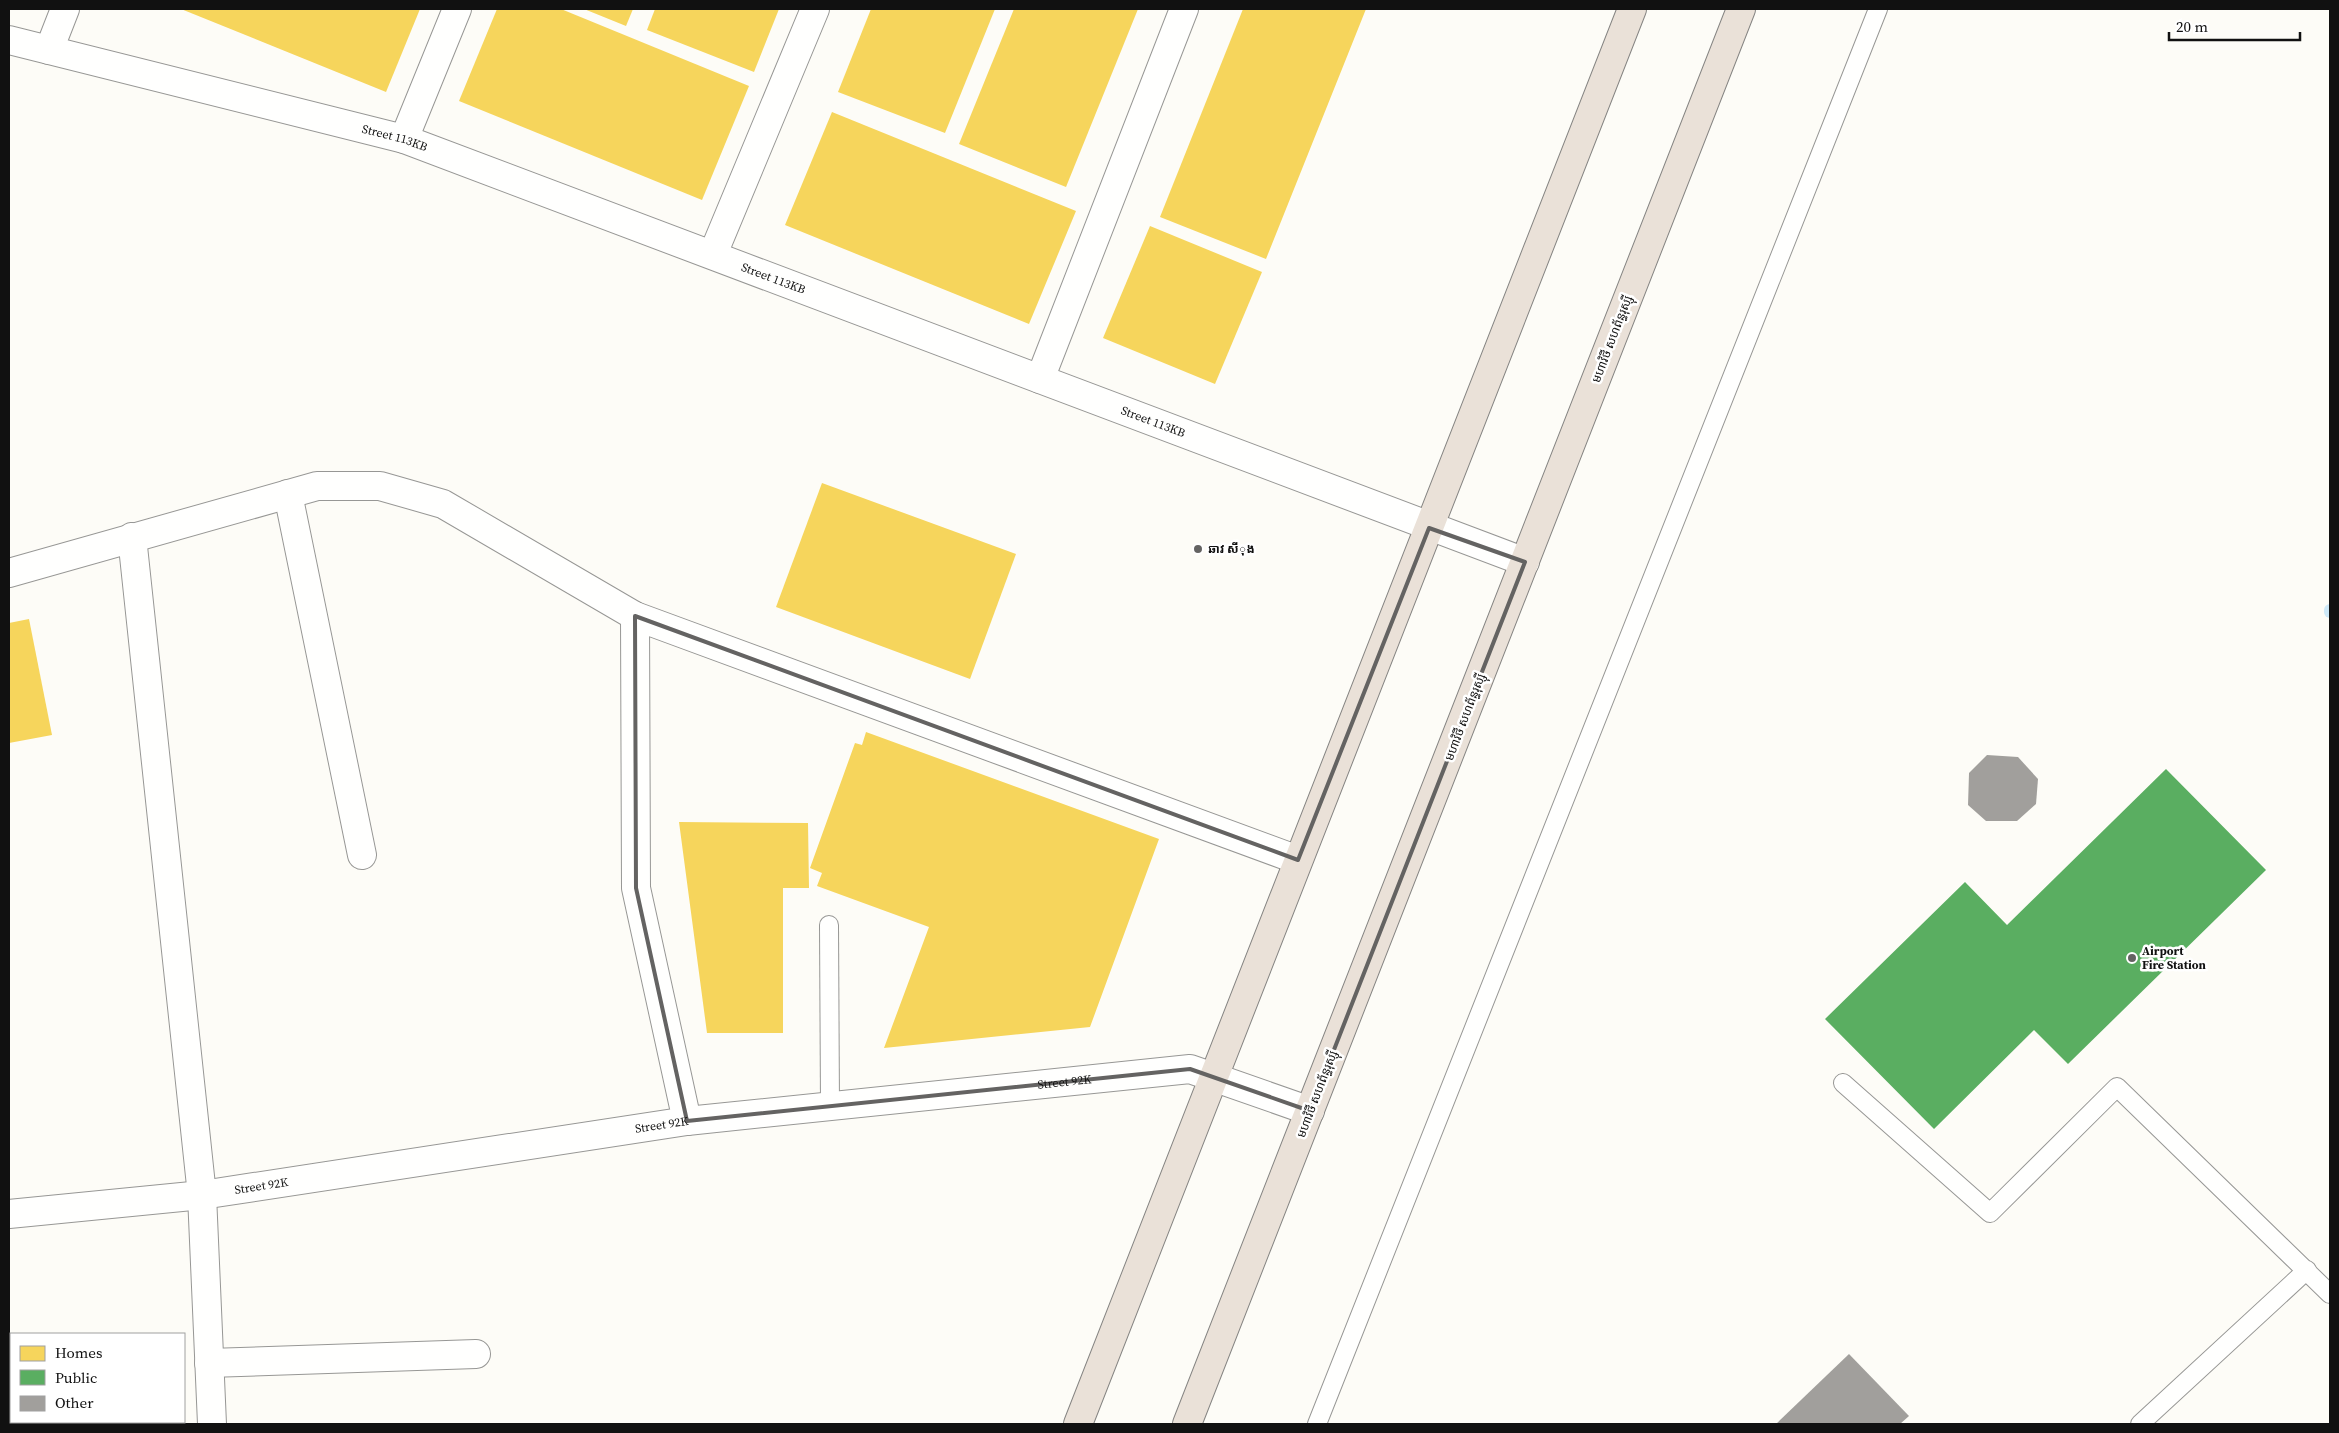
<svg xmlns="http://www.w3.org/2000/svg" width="2339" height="1433" font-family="'Source Serif 4','Noto Sans Khmer',serif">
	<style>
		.homes { fill: #f6d55c }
		.public { fill: #5aae61 }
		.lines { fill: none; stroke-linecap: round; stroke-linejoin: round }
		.stream { stroke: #cde8f7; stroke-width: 12 }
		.building { fill: #a19f9c }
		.lane-casing { stroke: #979795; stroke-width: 20 }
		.street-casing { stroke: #979795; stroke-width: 30 }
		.highway-casing { stroke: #858482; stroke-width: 30 }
		.lane { stroke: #fffffe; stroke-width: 18 }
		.street { stroke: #fffffe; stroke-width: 28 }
		.highway { stroke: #eae1d8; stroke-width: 28 }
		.marked { fill: none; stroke: #646362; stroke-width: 4; stroke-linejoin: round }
		.poi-dot { fill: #646362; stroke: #fff; stroke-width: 2 }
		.labels { text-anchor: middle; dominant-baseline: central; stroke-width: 5; stroke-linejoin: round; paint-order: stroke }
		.street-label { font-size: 12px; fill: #111; stroke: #fff }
		.poi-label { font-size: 12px; font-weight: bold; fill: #111; stroke: #fff; text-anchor: start }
	</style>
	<rect width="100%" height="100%" fill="#fdfcf7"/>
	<!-- homes -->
	<g class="homes">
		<path d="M181,9H420L386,92Z"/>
		<path d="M497,9H561L749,86L702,200L459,101Z"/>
		<path d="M584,9H633L626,26Z"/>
		<path d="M655,9H779L754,72L647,30Z"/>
		<path d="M871,9H995L945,133L838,92Z"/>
		<path d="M1014,9H1138L1066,187L959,144Z"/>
		<path d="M1243,9H1366L1266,259L1160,217Z"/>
		<path d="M832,112L1076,211L1029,324L785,225Z"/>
		<path d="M1150,226L1262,272L1215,384L1103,338Z"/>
		<path d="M822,483L1016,554L970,679L776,607Z"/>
		<path d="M29,619L52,735L9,743V623Z"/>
		<path d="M866,732L1159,839L1090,1027L884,1048L929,927L817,886L822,873L810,868L855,743L862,745Z"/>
		<path d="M679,822L808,823L809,888H783V1033H707Z"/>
	</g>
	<!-- public -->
	<path class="public" d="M2166,769L2266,870L2068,1064L2034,1030L1934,1129L1825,1019L1965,882L2007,925Z"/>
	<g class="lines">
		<!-- stream -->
		<path class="stream" d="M2330,610V612"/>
	</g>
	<!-- building -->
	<g class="building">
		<path d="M1987,755L2018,757L2038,779L2036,804L2017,821H1986L1968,805L1969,773Z"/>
		<path d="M1849,1354L1909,1416L1900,1424H1776Z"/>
	</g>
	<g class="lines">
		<defs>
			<g id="lane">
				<path d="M829,925L830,1106"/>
				<path d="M1843,1083L1990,1213L2117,1087L2330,1294"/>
				<path d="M1317,1424L1878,9"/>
				<path d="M2140,1424L2307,1270"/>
			</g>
			<g id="street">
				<path id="s1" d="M9,40L404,139L1525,562"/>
				<path d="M49,50L65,9"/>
				<path d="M404,139L457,9"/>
				<path d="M713,254L815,9"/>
				<path d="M1040,379L1184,9"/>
				<path d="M288,494L362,855"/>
				<path d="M132,537L202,1195L212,1424"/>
				<path d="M9,573L317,486H380L443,504L635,616L1298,860"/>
				<path d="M635,616L636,888L687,1121"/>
				<path id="s2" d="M9,1214L202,1195L687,1121L1190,1069L1310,1111"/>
				<path d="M209,1363L476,1354"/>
			</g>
			<g id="highway">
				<path d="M1078,1424L1632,9"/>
				<path d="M1187,1424L1741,9"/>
			</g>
		</defs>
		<!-- lane casing -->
		<use href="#lane" class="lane-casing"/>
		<!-- street casing -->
		<use href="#street" class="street-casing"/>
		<!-- highway casing -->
		<use href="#highway" class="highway-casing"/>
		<!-- lane -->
		<use href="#lane" class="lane"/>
		<!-- street -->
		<use href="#street" class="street"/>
		<!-- highway -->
		<use href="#highway" class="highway"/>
	</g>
	<!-- marked area -->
	<path class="marked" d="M1429,528L1525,562L1310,1111L1190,1069L687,1121L636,888L635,616L1298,860Z"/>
	<!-- markers -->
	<g class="poi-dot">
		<circle cx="1198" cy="549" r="5"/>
		<circle cx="2132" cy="958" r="5"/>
	</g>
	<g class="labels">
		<!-- street labels -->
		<g class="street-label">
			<text stroke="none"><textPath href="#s1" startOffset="398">Street 113KB</textPath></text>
			<text stroke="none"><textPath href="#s1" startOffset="802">Street 113KB</textPath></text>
			<text transform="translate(1612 339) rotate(-69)">មហាវិថី សហព័ន្ធរុស្ស៊ី</text>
			<text stroke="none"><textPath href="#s1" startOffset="1208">Street 113KB</textPath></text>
			<text transform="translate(1465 717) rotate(-69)">មហាវិថី សហព័ន្ធរុស្ស៊ី</text>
			<text stroke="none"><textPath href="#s2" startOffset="1064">Street 92K</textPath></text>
			<text transform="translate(1317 1094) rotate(-69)">មហាវិថី សហព័ន្ធរុស្ស៊ី</text>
			<text stroke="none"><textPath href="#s2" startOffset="659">Street 92K</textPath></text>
			<text stroke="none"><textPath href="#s2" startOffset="254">Street 92K</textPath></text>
		</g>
		<!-- poi labels -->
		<g class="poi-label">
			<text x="1208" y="549">ឆាវ សីុង</text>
			<text x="2142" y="951">Airport<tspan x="2142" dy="14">Fire Station</tspan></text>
		</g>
	</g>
	<!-- border -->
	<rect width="2339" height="1433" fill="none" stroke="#111111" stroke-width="20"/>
	<!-- legend -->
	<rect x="10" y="1333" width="175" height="90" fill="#ffffff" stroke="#a0a0a0"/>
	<rect x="20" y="1346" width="25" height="15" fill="#f6d55c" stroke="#a0a0a0"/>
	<text x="55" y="1358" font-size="15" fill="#111111">Homes</text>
	<rect x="20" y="1370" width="25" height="15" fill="#5aae61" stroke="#a0a0a0"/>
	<text x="55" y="1383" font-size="15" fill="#111111">Public</text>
	<rect x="20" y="1396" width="25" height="15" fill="#a19f9c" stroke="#a0a0a0"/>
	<text x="55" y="1408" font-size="15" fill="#111111">Other</text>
	<!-- scale -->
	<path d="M2169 32v8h131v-8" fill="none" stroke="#111111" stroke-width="2.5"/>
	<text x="2176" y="32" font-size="15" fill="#111111" stroke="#ffffff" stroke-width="4" paint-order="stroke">20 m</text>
</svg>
